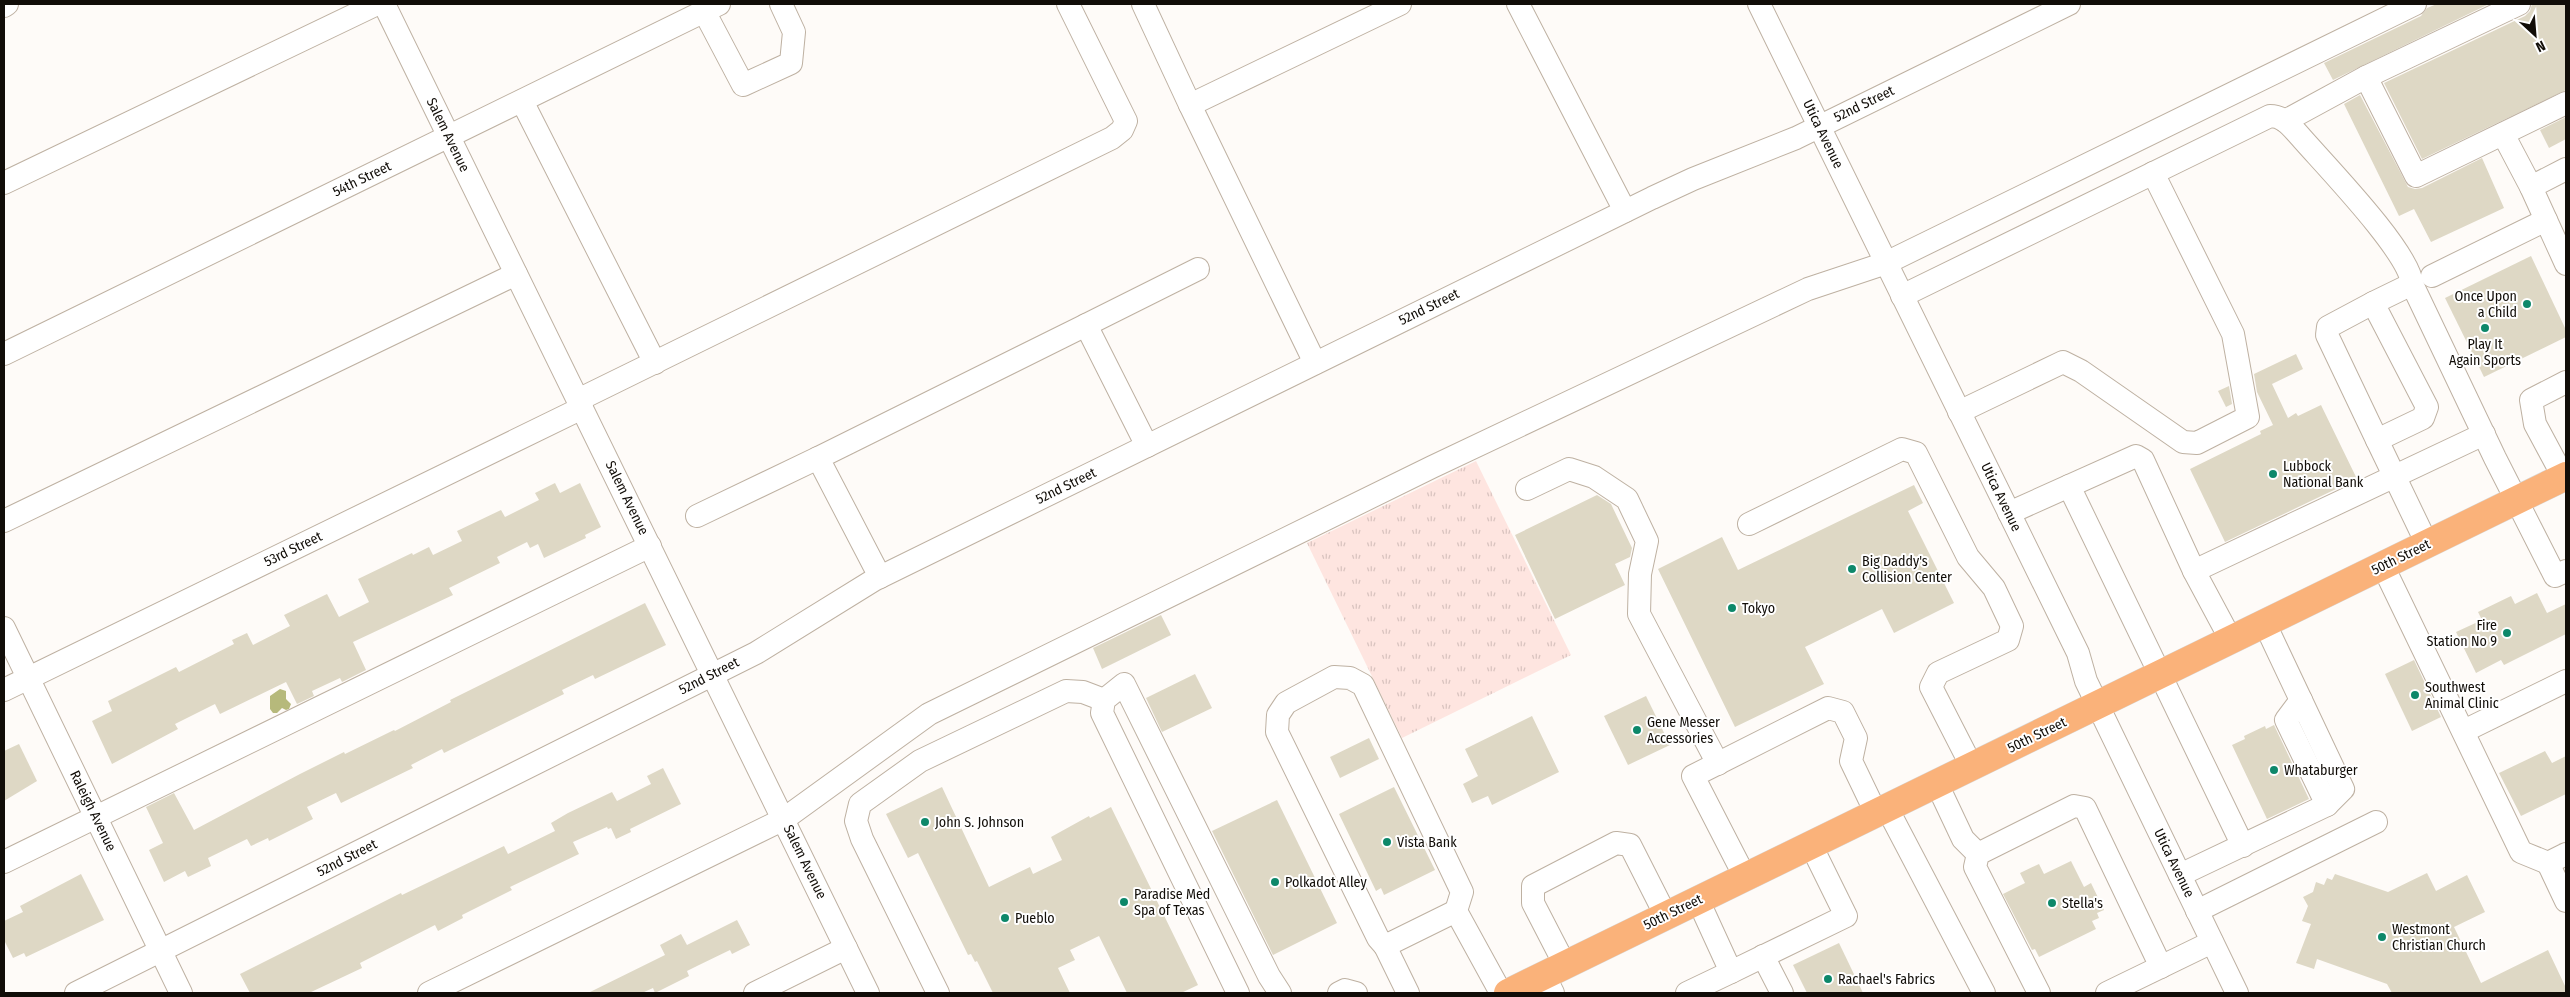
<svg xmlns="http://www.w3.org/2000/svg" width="2570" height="997" font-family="'Fira Sans Condensed',sans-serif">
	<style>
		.grass { fill: url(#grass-tufts) }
		.water { fill: #b6b97b }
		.building { fill: #ded8c5 }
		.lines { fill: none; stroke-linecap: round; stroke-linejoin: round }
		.minor-casing { stroke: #beb1a2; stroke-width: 24 }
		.major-casing { stroke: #d9d8d7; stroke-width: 29 }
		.minor { stroke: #fff; stroke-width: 22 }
		.major { stroke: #fab27a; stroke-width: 28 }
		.poi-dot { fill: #0d886a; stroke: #fff; stroke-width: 2 }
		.labels { text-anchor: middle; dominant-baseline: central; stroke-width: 4; stroke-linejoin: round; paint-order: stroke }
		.street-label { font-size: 14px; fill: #110d08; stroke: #fff }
		.poi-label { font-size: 14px; fill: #110d08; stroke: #fff; text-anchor: start }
	</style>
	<defs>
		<pattern id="grass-tufts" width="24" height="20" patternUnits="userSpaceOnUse" patternTransform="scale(1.25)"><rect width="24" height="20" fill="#fee5e0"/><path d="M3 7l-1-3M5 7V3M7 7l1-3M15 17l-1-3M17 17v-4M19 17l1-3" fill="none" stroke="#d9c3bf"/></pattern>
	</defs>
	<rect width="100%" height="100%" fill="#fefbf8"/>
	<!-- grass -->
	<path class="grass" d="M1476,461L1571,655L1402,738L1307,543Z"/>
	<!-- water -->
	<path class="water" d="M280,689L286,691V699L291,704L289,709L286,710L282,708L277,713H273L270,709V696Z"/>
	<!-- building -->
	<g class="building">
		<path d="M2437,4H2489L2333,80L2324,63L2421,16L2427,8Z"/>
		<path d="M2532,4H2566V90L2422,159L2384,83L2525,16L2530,11Z"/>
		<path d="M2360,95L2408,187L2415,189L2422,188L2482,158L2504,208L2431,242L2414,209L2399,216L2344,104Z"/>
		<path d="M2566,117V139L2549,148L2540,130Z"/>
		<path d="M2531,256L2566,330V337L2484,377L2445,298Z"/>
		<path d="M2296,354L2303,369L2272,384L2288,418L2296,413L2298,416L2321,405L2357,479L2225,542L2190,469L2261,434L2260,431L2273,425L2257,392L2254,374Z"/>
		<path d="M2229,386L2232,404L2226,407L2218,391Z"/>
		<path d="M555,483L560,493L580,483L601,527L585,535L586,538L544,558L538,544L530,548L527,542L497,557L500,563L449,588L453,595L353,642L366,670L342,682L340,678L312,691L314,696L297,704L286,682L220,714L215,704L175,724L178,729L112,764L92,721L112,711L108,701L176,667L179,672L234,644L232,640L247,633L253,645L290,626L284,615L327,594L339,617L369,602L358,579L412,553L413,555L429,547L433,555L462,541L457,531L501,510L505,517L539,500L535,493Z"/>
		<path d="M1914,485L1923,503L1908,511L1954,603L1894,633L1882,609L1805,647L1824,684L1735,727L1658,569L1722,537L1738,570Z"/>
		<path d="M1597,495L1611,504L1632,548L1630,557L1615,564L1625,585L1555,619L1515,535Z"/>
		<path d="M2537,593L2547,613L2566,604V634L2504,665L2501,660L2476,673L2456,632L2482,620L2478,612L2511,596L2515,604Z"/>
		<path d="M645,603L666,645L595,679L593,675L562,690L564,694L444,753L442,749L411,765L413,768L341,803L336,793L307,807L313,819L269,841L268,838L251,846L247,839L208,858L211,866L188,877L185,871L164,882L149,850L163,843L146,807L174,793L194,830L300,774L344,752L345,754L394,730L395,731L451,702L450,700Z"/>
		<path d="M1161,615L1171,635L1102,669L1093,648Z"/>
		<path d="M2414,660L2441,717L2412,731L2385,674Z"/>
		<path d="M1195,674L1212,708L1162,732L1146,698Z"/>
		<path d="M1646,696L1670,745L1628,765L1604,716Z"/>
		<path d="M1532,716L1559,772L1492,805L1488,796L1472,803L1463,784L1478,776L1465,749Z"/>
		<path d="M2274,725L2309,799L2267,819L2232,745L2245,739L2244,736L2265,726L2266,729Z"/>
		<path d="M1369,738L1379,759L1340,778L1330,757Z"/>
		<path d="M19,744L37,781L4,801V751Z"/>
		<path d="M2545,751L2552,763L2566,756V794L2521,816L2499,773Z"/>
		<path d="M663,768L681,804L630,829L631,832L616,839L611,828L608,829L607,827L573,842L579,854L510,887L512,890L462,915L463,918L438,931L435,925L360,963L362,968L309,993H250L240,974L401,893L402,895L504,846L508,854L555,831L551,823L568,813L612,792L617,801L651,784L647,776Z"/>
		<path d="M942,787L989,887L1030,867L1033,874L1062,860L1051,837L1089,816L1090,818L1111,807L1198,985L1181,993H1127L1099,936L1070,950L1075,960L1058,968L1070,993H993L977,961L975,962L971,954L968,955L918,853L908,858L886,814Z"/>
		<path d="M1394,787L1435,870L1384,895L1381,888L1376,891L1339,814Z"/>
		<path d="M1277,800L1337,923L1273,955L1212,831Z"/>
		<path d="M2071,861L2084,887L2091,883L2104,910L2097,913L2099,918L2092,921L2096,929L2039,957L2035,949L2032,950L2003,894L2025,883L2020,873L2039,864L2044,874Z"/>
		<path d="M2427,873L2436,891L2467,875L2485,912L2454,927L2481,983L2548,950L2566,988V993H2392L2387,984L2317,959L2314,969L2296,963L2311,924L2302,921L2308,906L2303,897L2313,892L2316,882L2324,885L2327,878L2332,880L2335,874L2388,892Z"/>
		<path d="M81,874L104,920L26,957L24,953L13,958L4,940V921L23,912L20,906Z"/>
		<path d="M737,920L750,945L732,954L730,950L697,966L687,971L689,976L655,993L653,988L642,993H588L665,955L660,945L681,934L687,945Z"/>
		<path d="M1839,943L1863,993H1807L1793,965Z"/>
	</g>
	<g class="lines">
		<defs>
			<g id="minor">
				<path d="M384,4L868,993"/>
				<path d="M1143,4L1190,105"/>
				<path d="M1518,4L1625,211"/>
				<path d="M1759,4L2078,653L2086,681L2237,993"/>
				<path d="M2519,4L2366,77L2416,176L2566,103"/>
				<path d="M4,6L7,4"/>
				<path d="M704,11L743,85L791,63L794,32L781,4"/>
				<path d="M522,101L655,363"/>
				<path d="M2285,121L2366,77"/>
				<path d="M2503,134L2531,187"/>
				<path d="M4,183L377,4"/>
				<path d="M2546,220L2531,187L2566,169"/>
				<path d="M2432,276L2546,220L2566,264"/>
				<path d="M2412,284L2373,303L2427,407L2423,418L2377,440L2427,544"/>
				<path d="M1902,296L2270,116C2283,116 2290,125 2298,134C2323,163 2410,252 2412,284L2495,458L2555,576L2566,571"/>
				<path d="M2373,303L2328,327L2327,335L2377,440"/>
				<path d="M1086,325L1198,269"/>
				<path d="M4,354L719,4"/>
				<path d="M1315,363L1190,105L1400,4"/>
				<path d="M578,400L1112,138L1122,130L1126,121L1068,4"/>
				<path d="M1959,412L2063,362L2081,371L2183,442L2197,443L2248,417L2233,334L2153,173"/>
				<path d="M2564,478L2535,424L2531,400L2566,382"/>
				<path d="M2069,486L2243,846"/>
				<path d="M1527,489L1569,469L1594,477L1627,499L1647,541L1640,574L1639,614L1718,764"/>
				<path d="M2009,513L2136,456L2143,460L2194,571"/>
				<path d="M697,516L818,458"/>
				<path d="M4,521L516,274"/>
				<path d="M1749,524L1902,449L1916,453L1968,557L1994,588L2012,626L2008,640L1938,673L1931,687L1972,767"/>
				<path d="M2383,566L2521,852L2548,863"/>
				<path d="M880,577L818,458L1086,325L1147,446"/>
				<path d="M4,628L181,993"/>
				<path d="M2231,640L2194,571L2484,434"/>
				<path d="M4,690L582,408"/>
				<path d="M2301,700L2286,720L2327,805"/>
				<path d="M2464,731L2566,681"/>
				<path d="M1937,784L1963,839L1978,854"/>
				<path d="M1887,808L1984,993"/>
				<path d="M4,862L650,546"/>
				<path d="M2548,863L2566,901"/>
				<path d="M2548,863L2566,854"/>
				<path d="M2180,875L2327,805L2343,789L2265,624"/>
				<path d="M1745,877L1693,776L1828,708L1843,712L1856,738L1851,761L1876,813"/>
				<path d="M1698,900L1731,972L1846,916L1811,845"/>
				<path d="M2197,911L2376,822"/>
				<path d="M1385,946L1378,938L1277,732L1278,715L1286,703L1334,677L1350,678L1363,685L1462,892L1456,911"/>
				<path d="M1763,956L1782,993"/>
				<path d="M1565,965L1533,903V886L1616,843L1630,845L1666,916"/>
				<path d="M1544,975L1553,993"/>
				<path d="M76,993L756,653L874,580L1652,198L1693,179L1796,138L2069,4"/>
				<path d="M429,993L784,819L929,714L1432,467L1808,289L1886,263L2415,4"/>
				<path d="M755,993L846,948"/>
				<path d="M938,993L862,839L856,821L860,804L920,761L1066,691L1083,692L1104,700"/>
				<path d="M1238,993L1102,713L1104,700L1124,684L1269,976L1280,993"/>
				<path d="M1339,993L1345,990L1356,993"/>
				<path d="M1408,993L1385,946L1456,911L1501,993"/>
				<path d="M1687,993L1731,972"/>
				<path d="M2039,993L1975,867L1978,854L2074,806L2085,808L2161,967"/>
				<path d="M2107,993L2212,942"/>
			</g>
			<path id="major" d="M1508,993L2566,476"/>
		</defs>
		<!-- minor casing -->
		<use href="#minor" class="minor-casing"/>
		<!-- major casing -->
		<use href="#major" class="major-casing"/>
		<!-- minor -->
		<use href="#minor" class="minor"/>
		<!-- major -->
		<use href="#major" class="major"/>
	</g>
	<!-- markers -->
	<g class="poi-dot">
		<circle cx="2527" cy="304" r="5"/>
		<circle cx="2485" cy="328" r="5"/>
		<circle cx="2273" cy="474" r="5"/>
		<circle cx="1852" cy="569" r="5"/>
		<circle cx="1732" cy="608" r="5"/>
		<circle cx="2507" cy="633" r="5"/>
		<circle cx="2415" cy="695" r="5"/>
		<circle cx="1637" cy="730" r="5"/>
		<circle cx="2274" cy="770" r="5"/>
		<circle cx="925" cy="822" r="5"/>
		<circle cx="1387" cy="842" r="5"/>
		<circle cx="1275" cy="882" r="5"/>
		<circle cx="1124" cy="902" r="5"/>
		<circle cx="2052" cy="903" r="5"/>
		<circle cx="1005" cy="918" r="5"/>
		<circle cx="2382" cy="937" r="5"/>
		<circle cx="1828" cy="979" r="5"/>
	</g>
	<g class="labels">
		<!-- street labels -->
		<g class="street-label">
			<text transform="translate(1864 104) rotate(-26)">52nd Street</text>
			<text transform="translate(1823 134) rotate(64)">Utica Avenue</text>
			<text transform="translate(448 135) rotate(64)">Salem Avenue</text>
			<text transform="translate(362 179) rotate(-26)">54th Street</text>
			<text transform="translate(1429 307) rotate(-26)">52nd Street</text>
			<text transform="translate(1066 486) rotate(-26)">52nd Street</text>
			<text transform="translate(2001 497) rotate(64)">Utica Avenue</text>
			<text transform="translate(627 498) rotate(64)">Salem Avenue</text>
			<text transform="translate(293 549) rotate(-26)">53rd Street</text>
			<text transform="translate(2401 557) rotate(-26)">50th Street</text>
			<text transform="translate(709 676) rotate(-27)">52nd Street</text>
			<text transform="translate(2037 735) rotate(-26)">50th Street</text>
			<text transform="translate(93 811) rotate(64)">Raleigh Avenue</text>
			<text transform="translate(347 858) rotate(-27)">52nd Street</text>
			<text transform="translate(805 862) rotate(64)">Salem Avenue</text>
			<text transform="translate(2174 863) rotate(64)">Utica Avenue</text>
			<text transform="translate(1673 912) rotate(-26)">50th Street</text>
		</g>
		<!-- poi labels -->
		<g class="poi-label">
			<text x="2517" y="296" text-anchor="end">Once Upon<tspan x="2517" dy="16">a Child</tspan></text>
			<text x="2485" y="344" text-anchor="middle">Play It<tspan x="2485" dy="16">Again Sports</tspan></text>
			<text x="2283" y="466">Lubbock<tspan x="2283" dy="16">National Bank</tspan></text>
			<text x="1862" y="561">Big Daddy's<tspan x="1862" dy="16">Collision Center</tspan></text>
			<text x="1742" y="608">Tokyo</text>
			<text x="2497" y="625" text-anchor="end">Fire<tspan x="2497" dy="16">Station No 9</tspan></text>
			<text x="2425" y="687">Southwest<tspan x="2425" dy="16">Animal Clinic</tspan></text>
			<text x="1647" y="722">Gene Messer<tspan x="1647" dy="16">Accessories</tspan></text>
			<text x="2284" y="770">Whataburger</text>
			<text x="935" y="822">John S. Johnson</text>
			<text x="1397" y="842">Vista Bank</text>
			<text x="1285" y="882">Polkadot Alley</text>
			<text x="1134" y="894">Paradise Med<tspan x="1134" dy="16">Spa of Texas</tspan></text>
			<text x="2062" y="903">Stella's</text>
			<text x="1015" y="918">Pueblo</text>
			<text x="2392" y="929">Westmont<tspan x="2392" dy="16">Christian Church</tspan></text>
			<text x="1838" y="979">Rachael's Fabrics</text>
		</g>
	</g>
	<!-- border -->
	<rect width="2570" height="997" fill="none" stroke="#110d08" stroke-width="10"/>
	<!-- north arrow -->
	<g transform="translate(2535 35) rotate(154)" stroke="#ffffff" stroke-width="4" paint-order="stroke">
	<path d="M0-4L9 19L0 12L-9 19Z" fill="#110d08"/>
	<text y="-8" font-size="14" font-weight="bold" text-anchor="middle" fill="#110d08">N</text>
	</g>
</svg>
